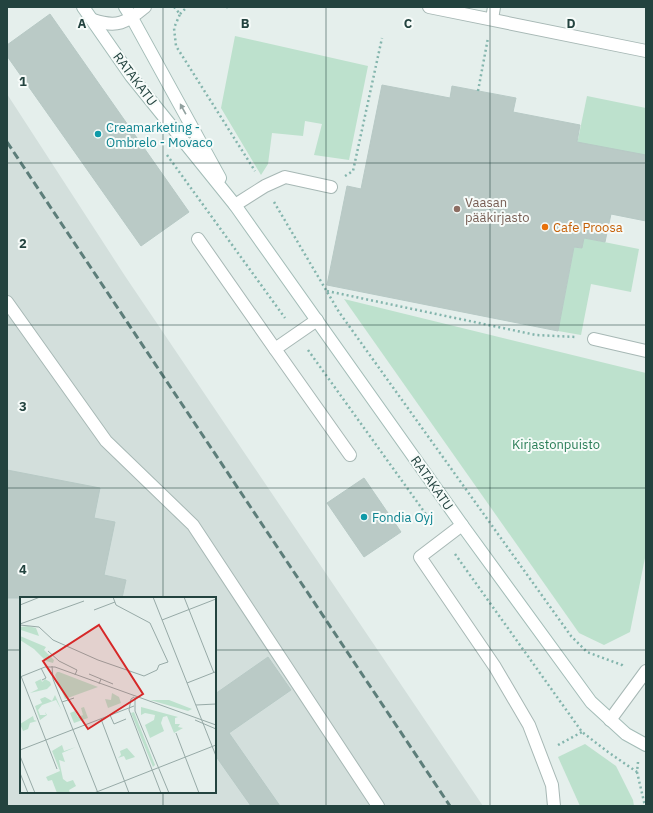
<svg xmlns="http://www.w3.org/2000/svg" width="653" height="813" font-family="'IBM Plex Sans',sans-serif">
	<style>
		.built { fill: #d3dfdc; fill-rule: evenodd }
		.green { fill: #bde1cd }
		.building { fill: #bacac6; stroke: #b7c9c5 }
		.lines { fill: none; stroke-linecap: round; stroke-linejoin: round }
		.lane-casing { stroke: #a7b8b5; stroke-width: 14 }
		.street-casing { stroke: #a7b8b5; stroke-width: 14 }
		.secondary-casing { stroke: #a3bcb7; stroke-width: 14 }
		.path { stroke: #84b5ad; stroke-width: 2.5; stroke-dasharray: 2 3; stroke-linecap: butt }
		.lane { stroke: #fff; stroke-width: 12 }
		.street { stroke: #fff; stroke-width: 12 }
		.secondary { stroke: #fff; stroke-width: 12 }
		.rail { stroke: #5d7e7a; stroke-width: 3; stroke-dasharray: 8 4; stroke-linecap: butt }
		.oneway { fill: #91a19f }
		.grid { fill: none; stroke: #23433f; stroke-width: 1; stroke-opacity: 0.55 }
		.culture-dot { fill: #0f9aa8; stroke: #f6fbf9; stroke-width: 1.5 }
		.education-dot { fill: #8d6e63; stroke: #f6fbf9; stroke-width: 1.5 }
		.food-dot { fill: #e8710a; stroke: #f6fbf9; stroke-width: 1.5 }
		.labels { text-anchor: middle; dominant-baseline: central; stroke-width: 4; stroke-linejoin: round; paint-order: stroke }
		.street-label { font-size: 13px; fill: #23433f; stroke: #f6fbf9 }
		.culture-label { font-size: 13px; fill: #0d838f; stroke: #f6fbf9; text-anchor: start }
		.education-label { font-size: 13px; fill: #785e54; stroke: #f6fbf9; text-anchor: start }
		.food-label { font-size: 13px; fill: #c56008; stroke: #f6fbf9; text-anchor: start }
		.park-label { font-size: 13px; fill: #2a7d57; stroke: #f6fbf9 }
		.inset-road { fill: none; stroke: #97aaa7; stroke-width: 1 }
		.view { fill: #d62828; fill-opacity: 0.15; stroke: #d62828; stroke-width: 2 }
		.inset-edge { fill: none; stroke: #23433f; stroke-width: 2 }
		.grid-label { font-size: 13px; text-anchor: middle; font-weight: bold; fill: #23433f; stroke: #f6fbf9; stroke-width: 4; stroke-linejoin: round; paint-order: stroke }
	</style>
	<rect width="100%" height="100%" fill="#e5efec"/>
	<!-- built -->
	<path class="built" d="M7,94L125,276L483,806H7ZM21,598H215V792H21Z"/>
	<!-- green -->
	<g class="green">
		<path d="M235,36L368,66L349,160L314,155L322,124L305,121L303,136L272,133L268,164L261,175L221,108Z"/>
		<path d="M587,96L646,108V155L564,207Z"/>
		<path d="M584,238L639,249L631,292L591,284L581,335L558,331L574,247L582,248Z"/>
		<path d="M344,299L646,373V553L630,632L604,645L579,633Z"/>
		<path d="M585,744L616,766L633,800L634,806H580L558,757Z"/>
	</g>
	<!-- building -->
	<g class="building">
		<path d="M50,14L189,212L141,246L7,56V45Z"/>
		<path d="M382,85L450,98L452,86L516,98L513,112L580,125L577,142L646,155V221L611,214L605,242L584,238L582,248L574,247L558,331L327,285L347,186L361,189Z"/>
		<path d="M7,470L100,488L94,518L115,522L104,575L126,580L122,598H7Z"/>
		<path d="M364,478L401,532L364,557L327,503Z"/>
		<path d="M268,657L291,690L229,733L280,806H251L215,755V694Z"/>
	</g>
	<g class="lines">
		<defs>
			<g id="lane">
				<path d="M235,205L265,186L285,177L331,187"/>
				<path d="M198,239L275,349"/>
				<path d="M7,302L106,441L193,525L378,806"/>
				<path d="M317,320L275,349L350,455"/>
				<path d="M594,339L646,351"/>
				<path d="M462,525L420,557L495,667L529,725L552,785L554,806"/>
			</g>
			<g id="street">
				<path d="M429,7L646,51"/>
				<path d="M492,19L494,7"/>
				<path d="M93,20C117,28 126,23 145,7"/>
				<path d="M610,720L646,671"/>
			</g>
			<g id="secondary">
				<path d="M83,7L131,76L235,205L462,525L591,702L626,734L646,745"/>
				<path d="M125,7L132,18L220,178"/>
			</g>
		</defs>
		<!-- lane casing -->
		<use href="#lane" class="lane-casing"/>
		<!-- street casing -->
		<use href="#street" class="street-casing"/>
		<!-- secondary casing -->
		<use href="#secondary" class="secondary-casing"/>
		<!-- path -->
		<g class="path">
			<path d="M174,7L180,14L174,28L176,46L255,171"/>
			<path d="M226,7H229"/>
			<path d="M180,14L187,7"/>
			<path d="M478,91L488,38"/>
			<path d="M167,155L285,318"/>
			<path d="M345,176L353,171L382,38"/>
			<path d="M274,202L339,312L571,636L587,652L622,665L624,667"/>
			<path d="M327,291L536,335L575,337"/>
			<path d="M308,350L433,524"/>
			<path d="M455,554L582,732L608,752L637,772"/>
			<path d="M558,745L582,732"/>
			<path d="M638,762L637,772L645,806"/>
		</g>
		<!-- lane -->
		<use href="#lane" class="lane"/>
		<!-- street -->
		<use href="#street" class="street"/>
		<!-- secondary -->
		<use href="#secondary" class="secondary"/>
		<!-- rail -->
		<path class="rail" d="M7,142L450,806"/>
	</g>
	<!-- one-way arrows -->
	<defs><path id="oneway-solid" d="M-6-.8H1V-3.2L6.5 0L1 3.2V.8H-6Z"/></defs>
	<use class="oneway" href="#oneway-solid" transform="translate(183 109) rotate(-119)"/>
	<!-- grid -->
	<path class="grid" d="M163,7V598M326,7V806M490,7V806M7,163H646M7,325H646M7,488H646M7,650H21M215,650H646M163,792V806"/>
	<!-- markers -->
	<g class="culture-dot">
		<circle cx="98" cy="134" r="4"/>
		<circle cx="364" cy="517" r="4"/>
	</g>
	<circle class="education-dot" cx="457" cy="209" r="4"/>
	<circle class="food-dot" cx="545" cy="227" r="4"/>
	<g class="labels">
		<!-- street labels -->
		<g class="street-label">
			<text transform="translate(135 79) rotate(53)">RATAKATU</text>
			<text transform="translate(432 483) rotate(55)">RATAKATU</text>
		</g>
		<!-- culture labels -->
		<g class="culture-label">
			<text x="106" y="127">Creamarketing -<tspan x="106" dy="15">Ombrelo - Movaco</tspan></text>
			<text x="372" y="517">Fondia Oyj</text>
		</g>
		<!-- education labels -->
		<g class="education-label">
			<text x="465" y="202">Vaasan<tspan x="465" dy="15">pääkirjasto</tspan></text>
		</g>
		<!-- food labels -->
		<g class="food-label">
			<text x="553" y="227">Cafe Proosa</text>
		</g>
		<!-- park labels -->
		<g class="park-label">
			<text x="556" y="444">Kirjastonpuisto</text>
		</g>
	</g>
	<!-- overview -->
	<g transform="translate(20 597)">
		<rect width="196" height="196" fill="#e5efec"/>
		<path d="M8,29L16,31L19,39L1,33L0,30ZM0,39L26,50L24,53L34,63L33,66L26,64L14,52L0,43ZM37,75H39L78,90L45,102L35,78ZM21,82L22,85L25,82L30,85L31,88L27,92L10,96L18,92L15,85ZM92,96L99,100L101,106L88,111L85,102L91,103ZM35,98L42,114L36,103L22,108L18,113L20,118H26L25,115L27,118L20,123L15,109L22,106L20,102L25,100L32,104ZM130,103H149L172,112L168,114ZM64,110L68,121L54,126L50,116L55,114L58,120L63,118L61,111ZM121,110L158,120L155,121V127H160L158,130L163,131L154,136L147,119L143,120L141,126L144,134L130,141L125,128L134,123L135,118L125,116L121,118ZM114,115L135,168L133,170L111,116ZM13,119L14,123L17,124L10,126L8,132L3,134L0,127ZM42,148L44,154L56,150L42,156L45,165L39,163L43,182L47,185L53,183L56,189L49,193L50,196H37L32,183L28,184L26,180L40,174L32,154ZM107,151L115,160L106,163L104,159L98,161L101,158L100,154Z" fill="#bde1cd"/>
		<path class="inset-road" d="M133,0L196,159M164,0L194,76M0,8L20,0M74,13L95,5M142,23L196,2M0,27L64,4M0,28L19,30L33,43L78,63L124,79L137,73L139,68L148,65L130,26L96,8L93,0M28,54L39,64L57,73L55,78M32,69L33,82L78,196M21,71L26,81L22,83M69,77L81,82L79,87M1,79L37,172M0,80L25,70H35L196,128M81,82L93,87M167,86L195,75M114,100L111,102L109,113L141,196M115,100V114L149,196M42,105L54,101M176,108L196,107M90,118L94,127L106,122M81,122L109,196M175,123L196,132M156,136L179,196M0,153L114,109M0,159L15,196M0,176L8,196M74,196L196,148"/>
		<path class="view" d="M79,28L123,97L68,132L23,64Z"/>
		<rect width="196" height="196" class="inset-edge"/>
	</g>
	<g class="grid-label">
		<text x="82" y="28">A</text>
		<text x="245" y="28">B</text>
		<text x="408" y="28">C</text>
		<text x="571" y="28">D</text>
		<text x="23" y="86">1</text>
		<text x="23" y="248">2</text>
		<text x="23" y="411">3</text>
		<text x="23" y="574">4</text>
	</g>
	<!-- border -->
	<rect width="653" height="813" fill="none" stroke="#23433f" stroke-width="16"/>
</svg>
